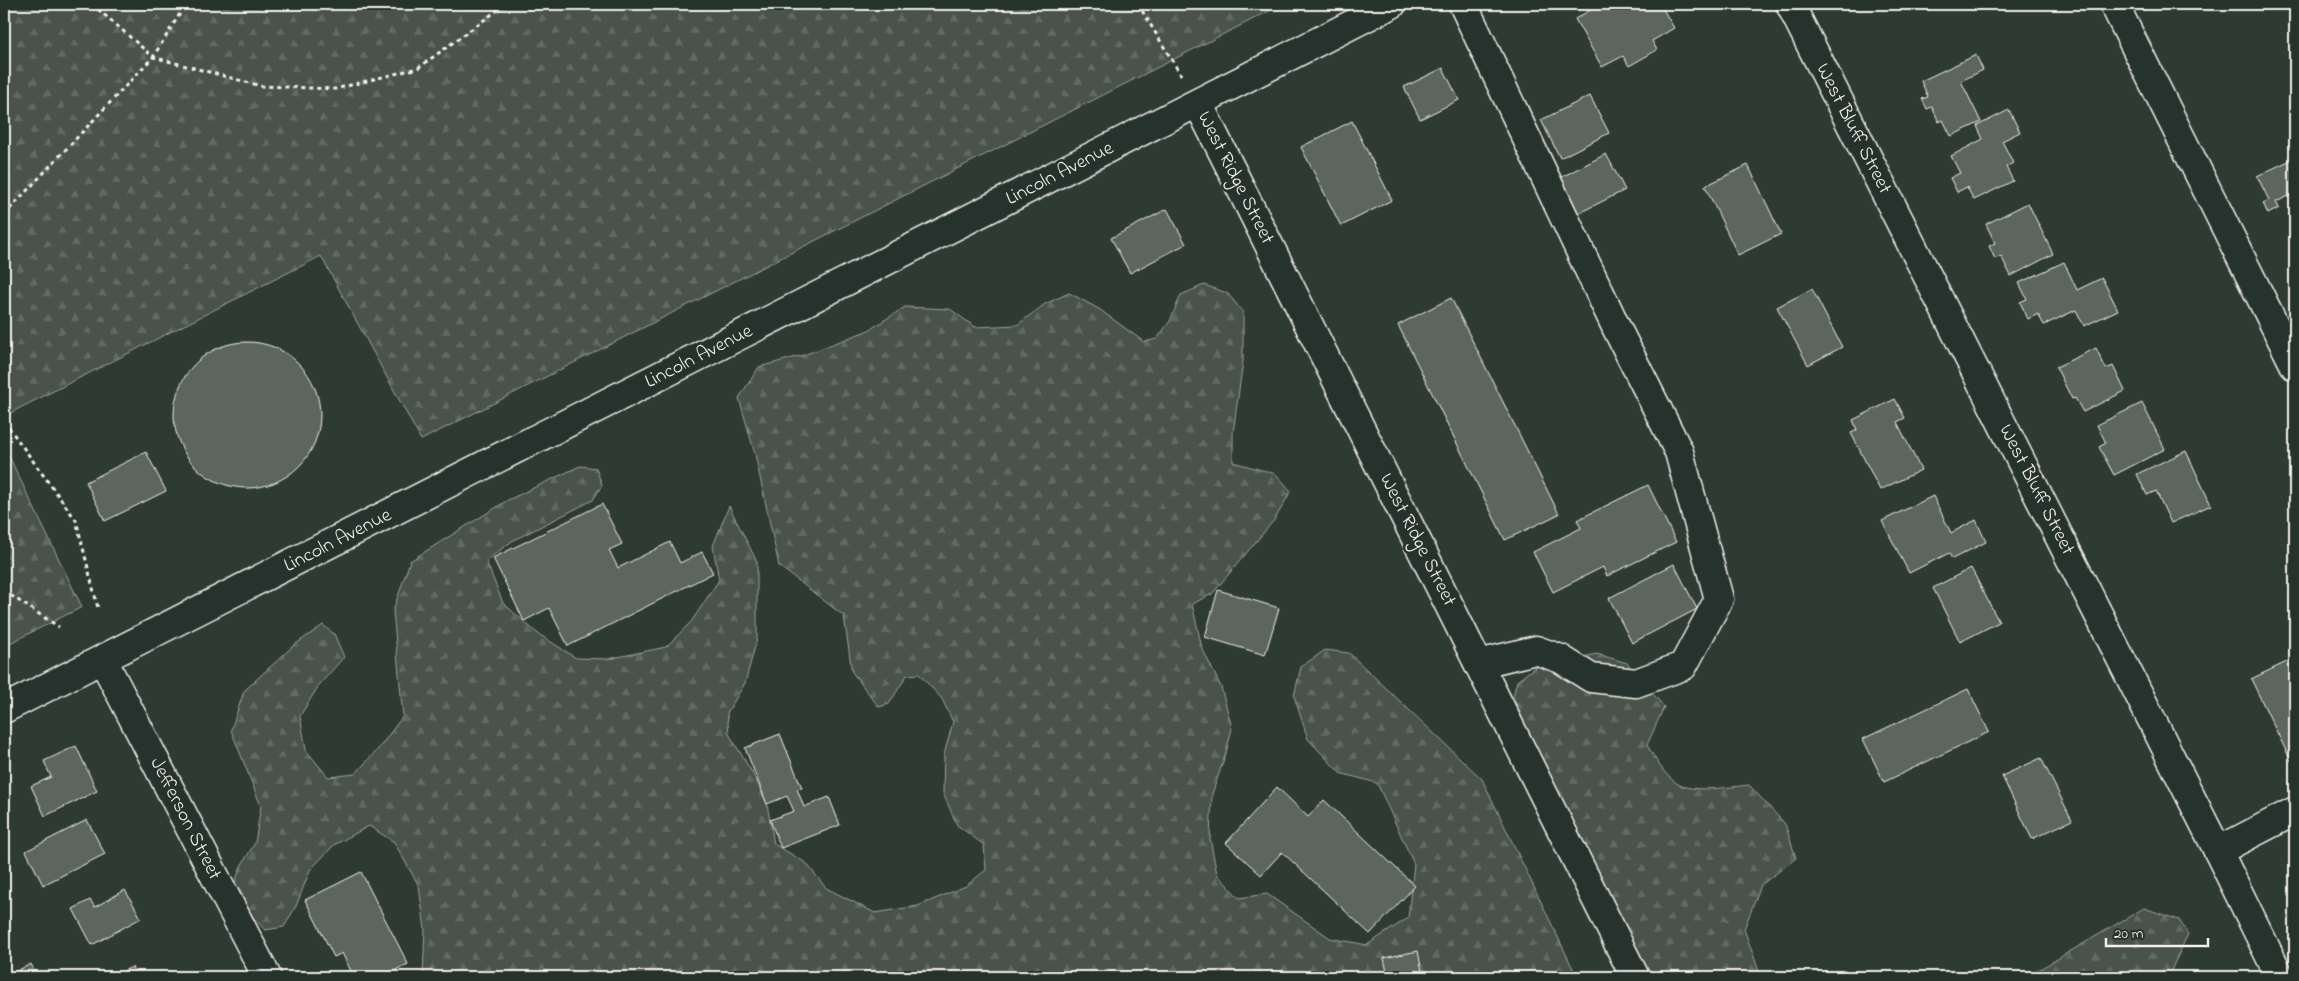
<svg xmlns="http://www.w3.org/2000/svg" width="2299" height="981" font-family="'Indie Flower',sans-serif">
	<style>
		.forest { fill: url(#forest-firs); stroke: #9ea29a }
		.building { fill: #5c655e; stroke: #f4f1e8 }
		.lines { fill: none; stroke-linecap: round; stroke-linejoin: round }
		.minor-casing { stroke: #f4f1e8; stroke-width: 31 }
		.path { stroke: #f4f1e8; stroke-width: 3; stroke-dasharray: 4 4; stroke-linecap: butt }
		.minor { stroke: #26332d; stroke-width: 28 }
		.labels { text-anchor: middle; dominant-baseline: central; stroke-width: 5; stroke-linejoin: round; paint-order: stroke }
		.street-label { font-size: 20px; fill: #f4f1e8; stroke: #26332d }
	</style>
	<defs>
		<pattern id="forest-firs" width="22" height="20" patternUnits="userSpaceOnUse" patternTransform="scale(1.25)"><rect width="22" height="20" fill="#48524c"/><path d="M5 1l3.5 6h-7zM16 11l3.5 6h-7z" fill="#636b66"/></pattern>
	</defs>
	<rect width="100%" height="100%" fill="#2e3b34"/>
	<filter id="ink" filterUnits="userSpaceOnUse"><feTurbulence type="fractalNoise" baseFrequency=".02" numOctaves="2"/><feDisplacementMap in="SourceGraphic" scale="10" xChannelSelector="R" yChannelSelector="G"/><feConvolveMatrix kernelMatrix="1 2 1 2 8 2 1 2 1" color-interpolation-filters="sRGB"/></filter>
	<g filter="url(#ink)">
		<!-- forest -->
		<g class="forest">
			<path d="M4,4H1283L421,440L321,256L4,416Z"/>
			<path d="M1204,285L1227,293L1243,312V361L1233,433V462L1276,474L1291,491L1275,519L1212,594L1192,604L1202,648L1221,687L1232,728L1226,753L1212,794L1210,839L1217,874L1239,898L1267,894L1330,938L1367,945L1408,918L1414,864L1377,783L1340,773L1308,739L1294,696L1301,667L1325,650L1349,653L1482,779L1577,977H422L423,975L425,929L419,886L394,842L369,826L334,845L310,870L296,906L284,927L265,930L249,913L234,885L241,866L255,843L261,806L231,730L244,691L293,646L323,625L334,634L344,657L319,685L300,716L306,750L328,777L355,774L379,748L403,716L393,611L410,561L508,500L580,466L596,468L602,485L593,500L512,541L486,561L503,603L537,633L576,658L608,659L666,647L691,622L719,580L713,546L729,506L757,562V639L745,683L727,713L729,734L753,774L767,804L774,844L806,863L826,888L875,913L918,906L966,886L986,870L984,845L957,825L943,793L944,755L953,722L942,699L919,674L907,675L889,704L879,707L852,672L844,616L779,566L755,454L739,398L759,367L804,355L869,330L905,307L950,309L975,327L1017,325L1045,304L1069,293L1099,309L1144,342L1157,339L1170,321L1181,295Z"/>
			<path d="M4,446L82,607L4,646Z"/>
			<path d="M1597,654L1627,663L1664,707L1647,745C1655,758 1664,776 1678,784C1692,793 1732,787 1749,785L1785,824L1796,858L1761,885L1744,929L1761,977H1649L1534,747L1513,696L1517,681L1535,667Z"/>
			<path d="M2144,908L2179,920L2188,934L2168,977H2009L2040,969Z"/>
		</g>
		<!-- building -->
		<g class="building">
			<path d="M1596,4H1660L1674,28L1652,41L1657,50L1629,66L1623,56L1602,67L1575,19L1597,6Z"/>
			<path d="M1976,55L1983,70L1961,81L1981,122L1951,136L1943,120L1939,122L1932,107L1927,109L1922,99L1928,97L1921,81Z"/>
			<path d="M1443,68L1459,100L1420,119L1404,87Z"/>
			<path d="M1590,96L1609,133L1560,158L1541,120Z"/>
			<path d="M2009,110L2020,132L2002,141L2013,163L2006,167L2013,181L1974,200L1967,187L1957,192L1950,178L1960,173L1951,156L1983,139L1977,126Z"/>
			<path d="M1352,121L1392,200L1341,226L1301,147Z"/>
			<path d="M1606,154L1625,190L1573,216L1554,181Z"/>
			<path d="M2295,158V193L2276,202L2279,208L2268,214L2263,203L2269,200L2257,176Z"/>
			<path d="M1748,165L1781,234L1738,255L1705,186Z"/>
			<path d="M2028,203L2053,254L2011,276L2001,256L1995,259L1989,246L1995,243L1986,224Z"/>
			<path d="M1167,209L1186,244L1130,273L1111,238Z"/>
			<path d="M2064,262L2077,290L2102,278L2118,310L2084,326L2076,310L2044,325L2038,314L2028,319L2020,302L2027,299L2019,283Z"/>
			<path d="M1812,289L1842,347L1808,365L1777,307Z"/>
			<path d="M1451,298L1559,514L1505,540L1398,325Z"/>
			<circle cx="247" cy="415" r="73"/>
			<path d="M2096,348L2106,369L2113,366L2125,391L2083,412L2075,398L2072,399L2056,367Z"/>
			<path d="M1895,399L1905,418L1897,422L1921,470L1880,490L1851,433L1857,430L1853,420Z"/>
			<path d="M2142,403L2165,449L2114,475L2099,447L2106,443L2097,425Z"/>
			<path d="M2186,451L2211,505L2171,523L2156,491L2147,495L2137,474Z"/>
			<path d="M146,452L166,491L105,521L86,482Z"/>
			<path d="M1648,485L1676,542L1607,576L1603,567L1553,592L1533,552L1581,528L1577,520Z"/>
			<path d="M1933,496L1951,533L1976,520L1986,542L1952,559L1949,553L1909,573L1882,521Z"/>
			<path d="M602,504L622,544L609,550L618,568L670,542L680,563L702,552L713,573L568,646L549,608L524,621L493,558Z"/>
			<path d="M1674,564L1697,609L1632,643L1609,598Z"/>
			<path d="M1971,568L1999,622L1960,642L1933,588Z"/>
			<path d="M1218,590L1279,608L1265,655L1205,637Z"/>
			<path d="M2295,658V759L2291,761L2251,679Z"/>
			<path d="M1968,689L1989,732L1884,782L1863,739Z"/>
			<path d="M780,734L802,788L797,789L804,807L829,797L840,825L781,848L770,820L794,811L787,796L767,804L745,748Z"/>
			<path d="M76,746L97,791L45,816L31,786L51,777L44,761Z"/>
			<path d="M2041,758L2072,820L2032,839L2002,776Z"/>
			<path d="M1277,787L1308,817L1324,800L1415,886L1370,934L1282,852L1261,875L1226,843Z"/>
			<path d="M87,820L105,854L43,885L26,851Z"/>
			<path d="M361,872L408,964L381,977H354L342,953L334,957L305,900Z"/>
			<path d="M125,890L141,918L92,945L73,909L90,900L95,907Z"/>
			<path d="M1418,951L1423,977H1388L1384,958Z"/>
			<path d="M31,964L37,977H4Z"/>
			<path d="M132,967L137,977H111Z"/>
			<path d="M180,972L183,977H169Z"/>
		</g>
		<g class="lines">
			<defs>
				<g id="minor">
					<path d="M1463,4L1617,329L1679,452L1719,599L1683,666L1636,683L1591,678L1561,659L1536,650L1478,664"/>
					<path d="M1790,4L2218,851L2280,977"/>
					<path d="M2114,4L2295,366"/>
					<path d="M1198,103L1635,977"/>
					<path d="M103,660L267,977"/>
					<path d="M4,709L1392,4"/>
					<path d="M2218,851L2295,811"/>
				</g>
			</defs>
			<!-- minor casing -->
			<use href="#minor" class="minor-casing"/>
			<!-- path -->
			<g class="path">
				<path d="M92,4L153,57L261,86L335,89L418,68L506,4"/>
				<path d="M1138,4L1181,75"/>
				<path d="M4,215L153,57L186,4"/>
				<path d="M4,421L76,520L98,608"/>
				<path d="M4,591L59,627"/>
			</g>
			<!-- minor -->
			<use href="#minor" class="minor"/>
		</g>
	</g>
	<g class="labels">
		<!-- street labels -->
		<g class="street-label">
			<text transform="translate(1853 129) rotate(63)">West Bluff Street</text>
			<text transform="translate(1060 174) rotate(-27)">Lincoln Avenue</text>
			<text transform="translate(1235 178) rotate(63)">West Ridge Street</text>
			<text transform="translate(699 357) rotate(-27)">Lincoln Avenue</text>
			<text transform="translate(2036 490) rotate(63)">West Bluff Street</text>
			<text transform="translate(1417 540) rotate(63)">West Ridge Street</text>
			<text transform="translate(338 541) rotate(-27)">Lincoln Avenue</text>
			<text transform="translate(185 819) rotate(63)">Jefferson Street</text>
		</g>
	</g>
	<!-- margin -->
	<rect width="2299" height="981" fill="none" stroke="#26332d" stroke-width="20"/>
	<rect x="10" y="10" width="2279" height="961" fill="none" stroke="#f4f1e8" stroke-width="2" filter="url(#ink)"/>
	<!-- scale -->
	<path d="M2106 938v8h102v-8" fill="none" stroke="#f4f1e8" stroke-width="2.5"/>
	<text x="2114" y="938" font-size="15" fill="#f4f1e8" stroke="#26332d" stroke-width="4" paint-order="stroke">20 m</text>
</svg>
